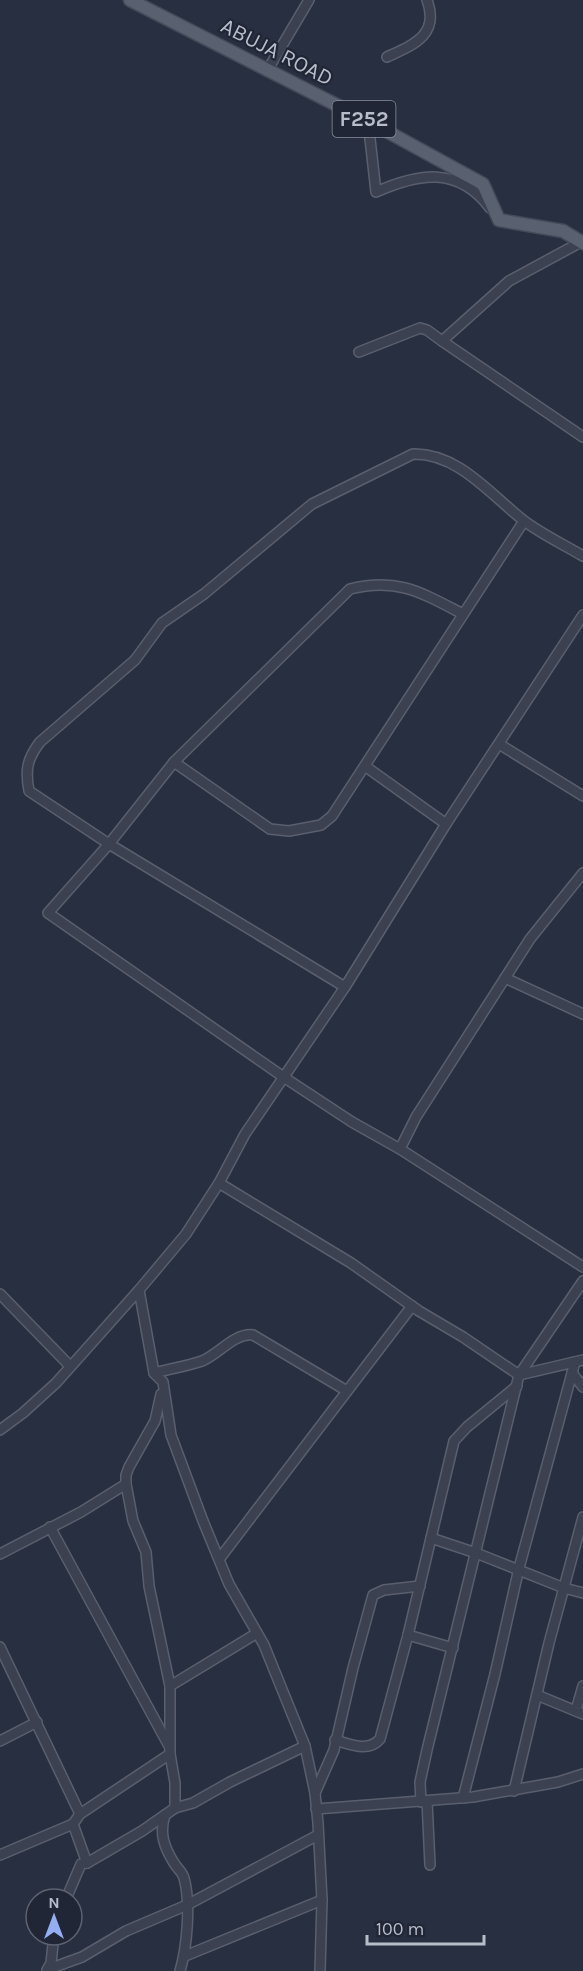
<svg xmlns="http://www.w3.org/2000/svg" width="583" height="1971" font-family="Karla,sans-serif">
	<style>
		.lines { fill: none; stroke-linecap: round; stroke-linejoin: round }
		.minor-casing { stroke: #595f6d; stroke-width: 12 }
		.major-casing { stroke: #454a59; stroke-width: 15 }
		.minor { stroke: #3b4150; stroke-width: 9 }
		.major { stroke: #596070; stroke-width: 12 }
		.labels { text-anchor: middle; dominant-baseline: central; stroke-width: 4.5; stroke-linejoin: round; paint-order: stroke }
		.shield { fill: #202635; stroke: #8a909d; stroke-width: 1.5 }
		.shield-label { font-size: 21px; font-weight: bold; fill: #b8bdca }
		.street-label { font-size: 22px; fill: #b8bdca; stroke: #202635 }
	</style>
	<rect width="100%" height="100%" fill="#272f40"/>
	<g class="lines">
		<defs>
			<g id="minor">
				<path d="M387,57C413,45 440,35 427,0"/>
				<path d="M267,71L309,0"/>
				<path d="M368,121L376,192C419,173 458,166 490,208"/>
				<path d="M442,341L583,437"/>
				<path d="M359,352L420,328L427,330L442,341L509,281L581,242"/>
				<path d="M463,614C422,593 398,577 350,589L174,762L109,844L48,913L282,1076L352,1122L400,1149L583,1267"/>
				<path d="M499,744L583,796"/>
				<path d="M174,762L270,829L289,831L321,825L332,816L524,521"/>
				<path d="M365,766L446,824"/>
				<path d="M505,978L583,1014"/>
				<path d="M345,987L109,844L29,791C25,770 27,759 40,742L135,660L162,623L204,594L312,504L413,454C458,453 490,494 523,520C541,534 563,544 583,556"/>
				<path d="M400,1149L416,1117L530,939L583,873"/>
				<path d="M219,1183L351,1263L419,1311L463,1337L519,1375L583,1360"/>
				<path d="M0,1294L70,1366"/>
				<path d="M154,1373C170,1369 187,1366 202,1361C219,1354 234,1333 253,1335L347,1391"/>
				<path d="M572,1373L583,1387"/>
				<path d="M161,1394L155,1421L129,1467L126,1475V1484L133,1521L146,1552L149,1586L170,1686V1754L175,1783V1808"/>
				<path d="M0,1430L23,1413L56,1383L139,1290"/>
				<path d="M50,1527L169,1746"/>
				<path d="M431,1538L476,1553L564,1588L583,1593"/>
				<path d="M0,1554L81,1512L126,1484"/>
				<path d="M220,1558L412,1306"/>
				<path d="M408,1635L453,1648"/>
				<path d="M0,1647L80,1814"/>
				<path d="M170,1686L257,1633"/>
				<path d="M537,1695L583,1714"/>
				<path d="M576,1710L583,1686"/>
				<path d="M335,1740C350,1744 368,1753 380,1739L408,1635L454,1441L467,1427L517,1386"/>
				<path d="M0,1741L37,1722"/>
				<path d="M514,1791L549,1643L583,1517"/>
				<path d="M315,1793L334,1750L353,1668L373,1595L384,1590L420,1586"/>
				<path d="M463,1798L495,1674L519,1568L575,1362"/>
				<path d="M427,1801L430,1865"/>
				<path d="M421,1802L420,1782L427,1750L519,1375L583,1281"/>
				<path d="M316,1809L473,1797L558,1782L583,1774"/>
				<path d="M165,1815C159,1833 164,1847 174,1863C177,1868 183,1873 184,1878C191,1903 187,1947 180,1971"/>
				<path d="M73,1824L87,1863"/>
				<path d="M0,1855L73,1824L80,1814L170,1754"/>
				<path d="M66,1899L81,1864L87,1863L142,1831L175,1808L193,1803L230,1782L305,1746"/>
				<path d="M185,1956L322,1900"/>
				<path d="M49,1969L82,1957L126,1931L187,1905L318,1835"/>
				<path d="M47,1970L51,1963L54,1935"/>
				<path d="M320,1971L322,1900L318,1823L315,1793L305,1746L264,1645L229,1584L203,1521L171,1435L163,1382L154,1373L139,1290L186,1234L219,1183L245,1134L345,987L446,824L583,615"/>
			</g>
			<path id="major" d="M130,0L368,121L483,184L499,220L563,231L583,243"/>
		</defs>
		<!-- minor casing -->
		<use href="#minor" class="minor-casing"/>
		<!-- major casing -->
		<use href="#major" class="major-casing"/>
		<!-- minor -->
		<use href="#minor" class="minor"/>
		<!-- major -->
		<use href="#major" class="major"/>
	</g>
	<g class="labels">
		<!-- shield labels -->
		<rect class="shield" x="332.5" y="101" width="63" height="36" rx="4.5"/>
		<g class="shield-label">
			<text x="364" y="119">F252</text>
		</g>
		<!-- street labels -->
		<g class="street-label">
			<text transform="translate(277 52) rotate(27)">ABUJA ROAD</text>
		</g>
	</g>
	<!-- north arrow -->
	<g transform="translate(54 1917)"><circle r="28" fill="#202635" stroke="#5d6271" stroke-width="1.5"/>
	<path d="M0-4.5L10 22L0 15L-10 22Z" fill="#94adf3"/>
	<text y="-9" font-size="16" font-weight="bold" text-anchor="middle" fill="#b8bdca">N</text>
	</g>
	<!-- scale -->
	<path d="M367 1935v9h117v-9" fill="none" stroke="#b8bdca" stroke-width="3"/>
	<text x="376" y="1935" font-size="18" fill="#b8bdca" stroke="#202635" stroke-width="4.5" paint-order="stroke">100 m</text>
</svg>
